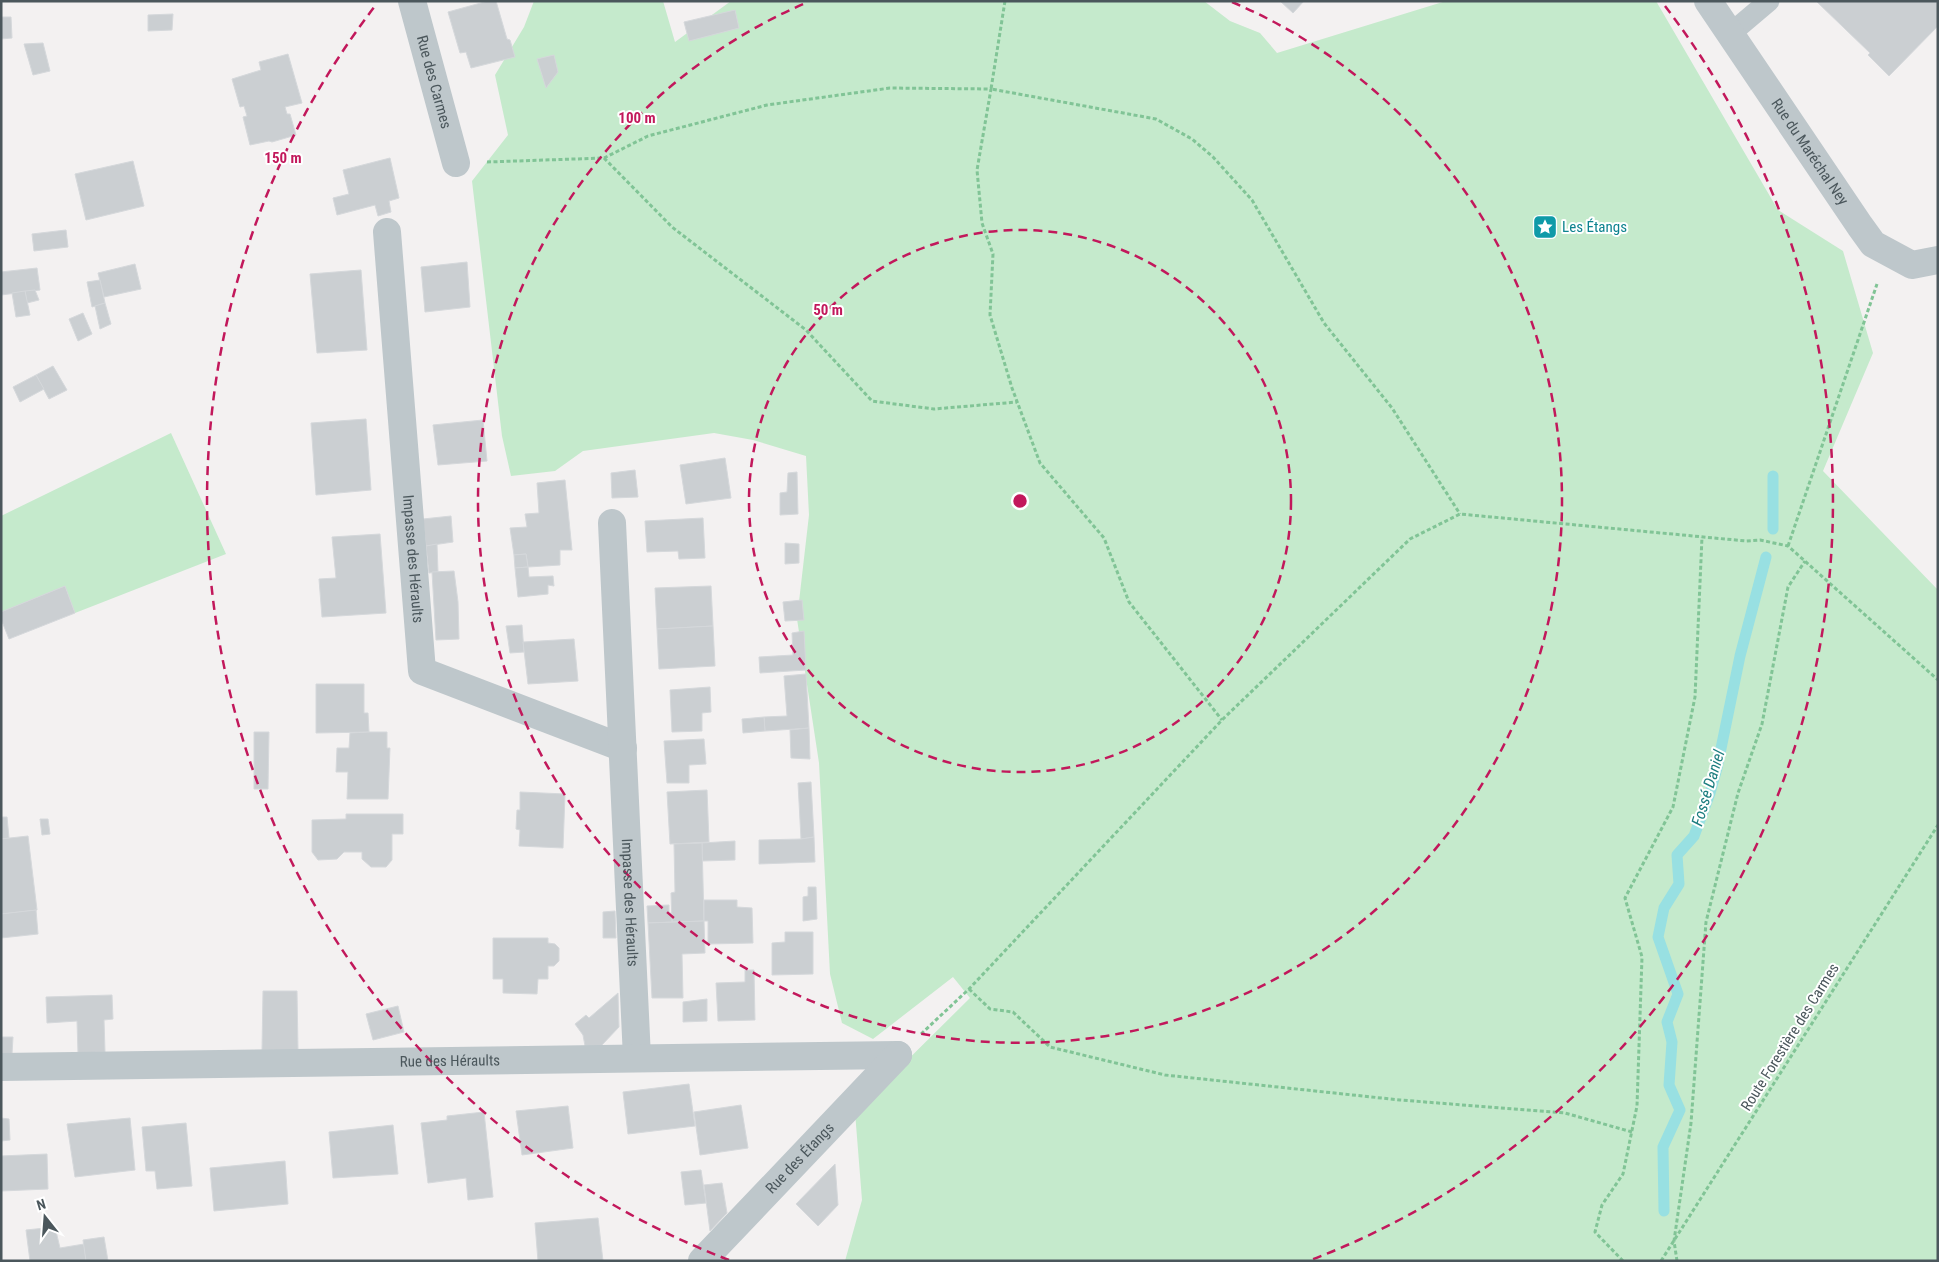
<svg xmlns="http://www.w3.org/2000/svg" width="1939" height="1262" font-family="'Roboto Condensed',sans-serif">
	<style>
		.green { fill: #c5eacc }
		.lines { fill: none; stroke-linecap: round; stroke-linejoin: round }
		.stream { stroke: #98e0e2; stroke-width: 11 }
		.building { fill: #cbcfd2; stroke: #d5d8db }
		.path { stroke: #81c496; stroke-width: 3; stroke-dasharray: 4 2.5; stroke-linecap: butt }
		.service { stroke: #bec7cb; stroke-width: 21 }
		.minor { stroke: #bec7cb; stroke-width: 28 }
		.ring { fill: none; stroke: #c2185b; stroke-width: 2.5; stroke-dasharray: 9 6 }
		.labels { text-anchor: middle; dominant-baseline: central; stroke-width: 4; stroke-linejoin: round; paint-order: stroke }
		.street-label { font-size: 15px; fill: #4b575c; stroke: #fff }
		.culture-label { font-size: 15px; fill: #0d838f; stroke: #fff; text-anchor: start }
		.water-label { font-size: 16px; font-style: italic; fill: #1c7d7f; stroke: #fff }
		.centre { fill: #c2185b; stroke: #fff; stroke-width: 2.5 }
		.ring-label { font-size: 15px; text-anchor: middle; font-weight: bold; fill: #c2185b; stroke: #fff; stroke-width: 4; stroke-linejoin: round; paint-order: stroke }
	</style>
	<rect width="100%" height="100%" fill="#f3f1f1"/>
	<!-- green -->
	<g class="green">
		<path d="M534,1H663L675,42L731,1H1204L1230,21L1260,33L1277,53L1446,1H1656L1778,210L1843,251L1873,353L1823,471L1938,590V1261H845L862,1200L855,1112L970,998L953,977L873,1039L842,1023L830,974L819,763L797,619L809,515L806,456L753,440L714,433L583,451L555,471L511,476L502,436L472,181L508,135L495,75L524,27Z"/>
		<path d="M171,433L226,554L75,613L65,586L1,612V516Z"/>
	</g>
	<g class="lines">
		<!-- stream -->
		<g class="stream">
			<path d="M1773,529V476"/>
			<path d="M1664,1211L1663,1147L1680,1110L1669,1085L1672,1042L1667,1022L1678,994L1658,937L1664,908L1679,884L1677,855L1694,836L1710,793L1717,768L1740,656L1766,557"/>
		</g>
	</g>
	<!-- building -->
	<g class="building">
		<path d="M488,1H496L507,39L510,40L515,57L471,68L466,52L460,53L448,12Z"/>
		<path d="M1280,1H1304L1293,13Z"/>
		<path d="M1816,1H1938V26L1889,76L1868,55L1870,53Z"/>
		<path d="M735,10L739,28L689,41L684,22Z"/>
		<path d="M173,14L172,30L148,31V15Z"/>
		<path d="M1,17H11L12,38L1,39Z"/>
		<path d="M43,43L50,71L33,75L24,44Z"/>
		<path d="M288,54L302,103L285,107L287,114H290L296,135L272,142L269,141L250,145L243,117L247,116L244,106L240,107L232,79L261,70L259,62Z"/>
		<path d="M554,55L558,72L546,88L537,59Z"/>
		<path d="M390,158L399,198L389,201L391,212L378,216L375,205L337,215L333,198L349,194L343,170Z"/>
		<path d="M133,161L144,206L86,220L75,174Z"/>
		<path d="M66,230L68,247L34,251L32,234Z"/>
		<path d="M467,262L470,307L425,312L421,267Z"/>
		<path d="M135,264L141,289L104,297L98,273Z"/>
		<path d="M37,268L40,290L1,295V272Z"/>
		<path d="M361,270L367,350L317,353L310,274Z"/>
		<path d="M100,280L105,303L92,307L87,282Z"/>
		<path d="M35,290L39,300L27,303L25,291Z"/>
		<path d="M25,291L30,315L16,317L12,293Z"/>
		<path d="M105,303L111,324L100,329L95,306Z"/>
		<path d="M83,313L92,334L78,341L69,319Z"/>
		<path d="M53,366L67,390L49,399L36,375Z"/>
		<path d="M36,375L44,389L20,402L13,387Z"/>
		<path d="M366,419L371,490L316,495L311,423Z"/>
		<path d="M483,420L487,461L438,465L433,425Z"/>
		<path d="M725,458L731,498L686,504L680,465Z"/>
		<path d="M635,470L638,497L612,498L611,473Z"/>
		<path d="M797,472L798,514L780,515V493L787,492L788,473Z"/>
		<path d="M565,480L572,550H560V565L528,567L526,554L514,555L510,528L527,527L525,514L539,513L537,483Z"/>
		<path d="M451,516L453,542L426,546L423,519Z"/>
		<path d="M703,518L705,558L679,559L678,551L647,552L645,521Z"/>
		<path d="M380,534L386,613L322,617L319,579L336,578L332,537Z"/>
		<path d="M785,543L799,544V563L785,564Z"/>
		<path d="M437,544L438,572L429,573L426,546Z"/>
		<path d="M526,554L528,567L515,568L514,555Z"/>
		<path d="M528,567L529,577L553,576L554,586L548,585V594L518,597L515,568Z"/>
		<path d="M454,571L458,602L459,639L436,640L432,572Z"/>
		<path d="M65,586L75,613L9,639L1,619V612Z"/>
		<path d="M711,586L713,626L657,629L655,588Z"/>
		<path d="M802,600L804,620L785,621L783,602Z"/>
		<path d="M522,625L524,652L510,653L506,626Z"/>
		<path d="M713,626L715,666L659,669L657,629Z"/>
		<path d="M804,631L806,670L760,673L759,657L793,655L792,633Z"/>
		<path d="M574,639L578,681L528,684L523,642Z"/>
		<path d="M806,674L809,728L765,731L764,717L787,716L784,676Z"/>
		<path d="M316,684H364V713H368L369,732L316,733Z"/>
		<path d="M710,687L711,712L702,713V731L672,732L670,690Z"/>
		<path d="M764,717L765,731L743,733L742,719Z"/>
		<path d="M809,728L810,759L791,758L790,730Z"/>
		<path d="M254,732H269L268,789H254Z"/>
		<path d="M369,732H387V748H390L388,799H347L348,772H336L337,748H349L350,733Z"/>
		<path d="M704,739L706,764L689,765V783H667L664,741Z"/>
		<path d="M811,782L814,837L801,839L798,783Z"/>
		<path d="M707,790L709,842L670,844L667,792Z"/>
		<path d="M520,792L565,794L563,848L519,846L520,830L516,829L517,810H520Z"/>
		<path d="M346,814H403V834H392V860L386,867H371L362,859V852H344L337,859L318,860L312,852V820L346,819Z"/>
		<path d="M1,817H7L9,838L1,839Z"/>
		<path d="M40,819H48L50,834L42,835Z"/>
		<path d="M28,836L37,910L1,914V839Z"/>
		<path d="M814,837L815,862L759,864V840L801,839Z"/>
		<path d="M735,841V860L702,861V843Z"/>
		<path d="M702,843L704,921L672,922L671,893L675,892L674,844Z"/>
		<path d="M808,887H816L817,919L803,921V897L808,896Z"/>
		<path d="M704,900H737V907L752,908L753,943L708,944V921H704Z"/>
		<path d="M669,905V913H672V922L648,923L647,906Z"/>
		<path d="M36,910L38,934L1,938V914Z"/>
		<path d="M615,911L616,938H603V912Z"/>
		<path d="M704,921L705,953L682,954L683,998H652L648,923Z"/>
		<path d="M785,932H813V974L772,975V943L785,942Z"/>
		<path d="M493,938H548V943L555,944L559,948V961L554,966H548V979H538L537,994L503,993V979H493Z"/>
		<path d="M745,970H754L755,1020L718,1021L716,983L745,982Z"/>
		<path d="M263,991H297L298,1050H262Z"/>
		<path d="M618,993L619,1027L601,1046H585L583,1035L575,1024L586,1015L589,1018Z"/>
		<path d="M112,995L113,1019L104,1020L105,1052L78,1053L77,1021L47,1023L46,997Z"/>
		<path d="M707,999V1021L683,1022V1002Z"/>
		<path d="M398,1006L404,1032L373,1040L366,1014Z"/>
		<path d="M1,1037H13L12,1054H1Z"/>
		<path d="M689,1084L695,1126L628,1134L623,1092Z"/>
		<path d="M741,1105L748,1148L700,1155L694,1112Z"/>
		<path d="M568,1106L573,1148L522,1155L516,1111Z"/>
		<path d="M484,1112L493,1197L468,1200L466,1178L428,1183L421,1123L447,1120V1116Z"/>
		<path d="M1,1118L9,1119L10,1140L1,1141Z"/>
		<path d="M130,1118L135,1170L75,1177L67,1124Z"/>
		<path d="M186,1123L192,1186L157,1189L155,1171H146L142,1127Z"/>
		<path d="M393,1125L398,1174L333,1178L329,1132Z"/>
		<path d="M47,1154L48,1189L1,1191V1156Z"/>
		<path d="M285,1161L288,1204L214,1211L210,1168Z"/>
		<path d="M835,1164L838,1205L818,1226L796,1204Z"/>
		<path d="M701,1170L706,1203L685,1205L681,1172Z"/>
		<path d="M722,1183L727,1213L710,1231L704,1185Z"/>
		<path d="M598,1218L603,1261H538L535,1223Z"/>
		<path d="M55,1227L60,1248L84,1244L86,1261H30L26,1230Z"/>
		<path d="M104,1237L108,1261H86L83,1240Z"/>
	</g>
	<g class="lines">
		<!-- path -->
		<g class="path">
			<path d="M1005,1L991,89L1156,119L1192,139L1213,157L1252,200L1324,323L1392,408L1460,514"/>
			<path d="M604,158L672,227L806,330L872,401L934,409L1017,402"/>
			<path d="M487,162L604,158L648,136L767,105L890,88L991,89L977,170L982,223L993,254L990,315L1012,388L1040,463L1104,538L1129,602L1222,720"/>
			<path d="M1788,546L1877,284"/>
			<path d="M969,989L990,1009L1013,1012L1050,1047L1165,1075L1400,1100L1565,1113L1632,1132"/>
			<path d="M921,1034L969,989L1222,720L1410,539L1460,514L1746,541L1760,540L1788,546L1938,680"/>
			<path d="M1623,1261L1595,1232L1602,1205L1623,1174L1637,1106L1642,957L1625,898L1673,807L1695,697L1702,537"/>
			<path d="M1661,1261L1938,825"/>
			<path d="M1677,1261L1674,1241L1691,1123L1706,922L1738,793L1762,724L1788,587L1805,561"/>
		</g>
		<!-- service -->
		<path class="service" d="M1730,34L1769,1"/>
		<!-- minor -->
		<g class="minor">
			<path id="s1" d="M412,1L456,163"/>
			<path id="s2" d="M1708,1L1860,226L1873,244L1912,265L1938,260"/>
			<path id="s3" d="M387,232L422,671L623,748"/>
			<path id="s4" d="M612,523L637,1058"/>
			<path id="s5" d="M1,1067L898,1055"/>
			<path id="s6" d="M702,1261L898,1055"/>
		</g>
	</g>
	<!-- distance rings -->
	<g class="ring">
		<circle cx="1020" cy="501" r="271"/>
		<path d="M1232 2A542 542 0 1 1 808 2"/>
		<path d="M729 1260A813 813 0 0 1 375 6M1665 6A813 813 0 0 1 1311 1260"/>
	</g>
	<!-- icons -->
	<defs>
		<symbol id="sight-square" viewBox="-11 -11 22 22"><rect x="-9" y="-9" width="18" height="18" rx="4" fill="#0f9aa8" stroke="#fff"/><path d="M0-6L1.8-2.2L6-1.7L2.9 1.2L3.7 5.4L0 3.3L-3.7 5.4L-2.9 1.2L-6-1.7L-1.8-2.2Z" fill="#fff"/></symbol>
	</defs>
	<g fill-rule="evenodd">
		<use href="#sight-square" x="1531" y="213" width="28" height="28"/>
	</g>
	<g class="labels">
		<!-- street labels -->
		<g class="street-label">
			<text stroke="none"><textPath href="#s1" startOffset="84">Rue des Carmes</textPath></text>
			<text stroke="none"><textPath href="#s2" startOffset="182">Rue du Maréchal Ney</textPath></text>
			<text stroke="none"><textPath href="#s3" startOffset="328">Impasse des Héraults</textPath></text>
			<text stroke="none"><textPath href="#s4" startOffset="380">Impasse des Héraults</textPath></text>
			<text transform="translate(1790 1037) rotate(-58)">Route Forestière des Carmes</text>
			<text stroke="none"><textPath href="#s5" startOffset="449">Rue des Héraults</textPath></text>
			<text stroke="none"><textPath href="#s6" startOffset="142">Rue des Étangs</textPath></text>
		</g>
		<!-- culture labels -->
		<g class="culture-label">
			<text x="1562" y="227">Les Étangs</text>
		</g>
		<!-- water labels -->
		<g class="water-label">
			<text transform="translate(1708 788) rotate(-73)">Fossé Daniel</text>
		</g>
	</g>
	<circle cx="1020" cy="501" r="8" class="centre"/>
	<g class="ring-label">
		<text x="637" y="123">100 m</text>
		<text x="283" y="163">150 m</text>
		<text x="828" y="315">50 m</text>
	</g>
	<!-- border -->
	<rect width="1939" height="1262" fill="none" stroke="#4b575c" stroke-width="5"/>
	<!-- north arrow -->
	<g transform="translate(45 1217) rotate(343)" stroke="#ffffff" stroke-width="4" paint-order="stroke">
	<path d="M0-4L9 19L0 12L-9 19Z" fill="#4b575c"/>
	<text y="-8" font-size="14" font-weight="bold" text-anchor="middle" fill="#4b575c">N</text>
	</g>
</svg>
